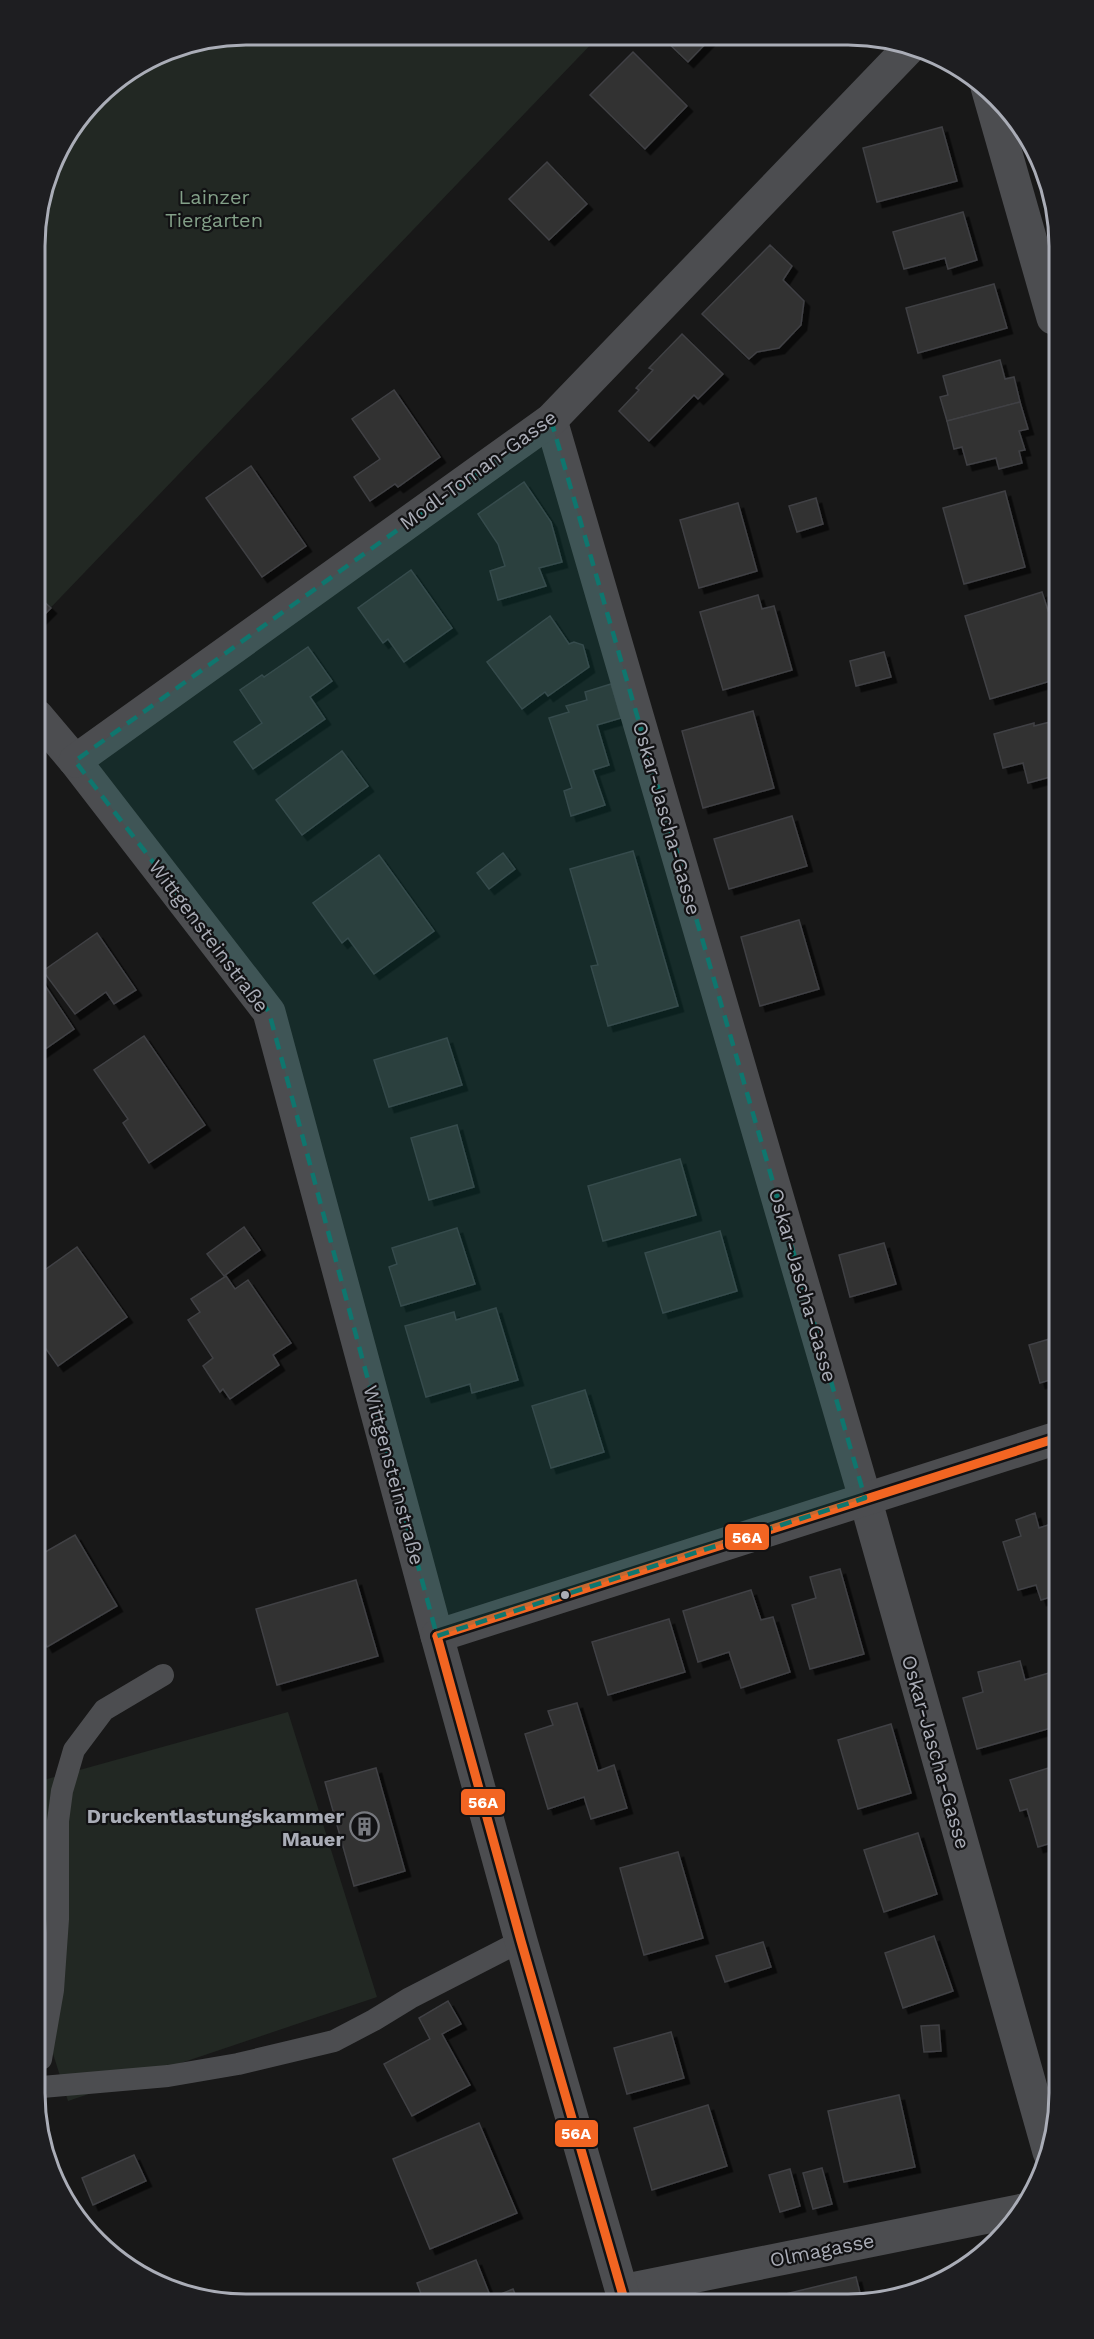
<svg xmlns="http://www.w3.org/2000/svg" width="1094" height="2339" font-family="'Work Sans',sans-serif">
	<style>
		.green { fill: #222823 }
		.building { fill: #313132; stroke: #404144; stroke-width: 1.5; filter: url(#shadow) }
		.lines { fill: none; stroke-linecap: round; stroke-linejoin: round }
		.service { stroke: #4c4d50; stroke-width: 22 }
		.minor { stroke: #4c4d50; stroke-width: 33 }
		.tertiary { stroke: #4c4d50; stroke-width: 33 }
		.bus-1-casing { stroke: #121214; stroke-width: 14 }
		.bus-1 { stroke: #f26522; stroke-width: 9 }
		.marked { fill: #0f766e; fill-opacity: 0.2; stroke: #0f766e; stroke-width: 4.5; stroke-dasharray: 12 8; stroke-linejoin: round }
		.bus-dot { fill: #aaadb7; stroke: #121214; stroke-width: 2 }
		.labels { text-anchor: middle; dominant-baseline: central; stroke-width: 4.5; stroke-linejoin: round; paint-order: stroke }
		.park-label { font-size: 20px; fill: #83a088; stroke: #121214 }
		.street-label { font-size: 20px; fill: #aaadb7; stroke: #121214 }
		.poi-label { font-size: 20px; font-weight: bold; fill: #aaadb7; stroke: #121214; text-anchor: end }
		.rim { fill: none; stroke: #aaadb7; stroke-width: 3 }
		.line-badge { stroke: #121214; stroke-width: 2 }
		.badge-label { font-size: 16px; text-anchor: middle; font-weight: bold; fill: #fff }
	</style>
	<defs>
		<filter id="shadow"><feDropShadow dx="5.5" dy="5.5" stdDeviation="0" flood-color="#0009"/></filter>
	</defs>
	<rect width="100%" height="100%" fill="#181818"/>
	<!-- green -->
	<g class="green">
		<path d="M246,35L598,37L36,623L35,232L56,153L106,87L165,50Z"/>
		<path d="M288,1712L377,1997L68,2101L41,2016L40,1781Z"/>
	</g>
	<!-- building -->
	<g class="building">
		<path d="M662,37H712L688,62Z"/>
		<path d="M633,52L687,106L645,149L590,95Z"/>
		<path d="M942,127L957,181L877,202L863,148Z"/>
		<path d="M547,162L587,204L549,240L509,199Z"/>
		<path d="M963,212L977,260L948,269L945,258L904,269L893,232Z"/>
		<path d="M770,245L792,266L783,280L804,301L801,325L779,348L757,352L749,359L702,314Z"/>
		<path d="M994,284L1007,328L918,353L906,308Z"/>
		<path d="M682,334L723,374L698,399L694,395L649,441L619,411L639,390L636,388L653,370L649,368Z"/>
		<path d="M1000,360L1005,379L1014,377L1020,402L947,421L940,397L948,395L943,376Z"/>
		<path d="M394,390L440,457L398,487L395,484L370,501L354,477L380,459L352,419Z"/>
		<path d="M1020,402L1028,429L1019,431L1025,450L1019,451L1022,463L999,469L996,458L967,465L962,447L954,449L947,421Z"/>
		<path d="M251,466L306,546L262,577L206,498Z"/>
		<path d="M524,482L551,522L562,562L539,568L546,586L498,600L490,571L505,566L498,544L478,514Z"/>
		<path d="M1005,491L1025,567L964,584L943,508Z"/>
		<path d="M816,498L823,524L797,532L789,506Z"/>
		<path d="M738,503L757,571L699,588L680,520Z"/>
		<path d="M411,570L452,628L404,662L388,639L383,643L358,608Z"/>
		<path d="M1042,592L1054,629V680L990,699L965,616Z"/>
		<path d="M36,594L51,608L36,623Z"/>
		<path d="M758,595L762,609L774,606L792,670L723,690L700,612Z"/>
		<path d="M550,616L569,644L574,642L583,645L589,667L548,696L545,692L522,709L487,662Z"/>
		<path d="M308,647L332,681L310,697L325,719L253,769L234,742L262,723L240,690L262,675L264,677Z"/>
		<path d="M884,652L891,677L856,686L850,661Z"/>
		<path d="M611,684L621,718L597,725L609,765L593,770L605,805L571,816L564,791L572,788L549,718L569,712L566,706L587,700L585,692Z"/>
		<path d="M753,711L774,788L703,808L682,731Z"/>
		<path d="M1054,721V776L1028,783L1023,763L1003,768L994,734L1034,723V726Z"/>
		<path d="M342,751L368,786L302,835L276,800Z"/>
		<path d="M792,816L807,866L729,889L714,839Z"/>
		<path d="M633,851L678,1006L608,1026L591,966L598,965L570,869Z"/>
		<path d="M503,853L515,869L489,889L477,873Z"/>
		<path d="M379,855L434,931L374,974L348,938L342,943L313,903Z"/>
		<path d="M799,920L819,989L760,1006L741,937Z"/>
		<path d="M97,933L136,990L114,1004L106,992L75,1014L43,971Z"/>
		<path d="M38,975L74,1029L38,1054Z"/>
		<path d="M144,1036L205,1125L149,1163L123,1123L128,1119L94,1070Z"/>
		<path d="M447,1038L462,1085L389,1107L374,1060Z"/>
		<path d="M457,1125L474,1187L429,1200L411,1138Z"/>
		<path d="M680,1159L696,1215L603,1241L588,1186Z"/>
		<path d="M244,1227L260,1250L224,1276L207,1254Z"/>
		<path d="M457,1228L475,1284L401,1306L389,1267L397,1264L392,1248Z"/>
		<path d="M720,1231L737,1291L663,1313L645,1253Z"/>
		<path d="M884,1243L896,1284L850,1297L839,1255Z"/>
		<path d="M77,1247L127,1317L58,1366L39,1339V1274Z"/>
		<path d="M226,1276L235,1289L248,1280L291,1343L273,1355L279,1365L230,1399L223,1389L220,1392L203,1366L213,1358L188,1320L200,1312L191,1299Z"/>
		<path d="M496,1308L518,1380L472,1393L470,1384L426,1397L405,1326L454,1312L456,1320Z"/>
		<path d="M1056,1337V1378L1040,1383L1029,1345Z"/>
		<path d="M585,1390L604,1452L551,1468L532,1406Z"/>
		<path d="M1035,1513L1039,1528L1054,1523L1057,1532V1595L1041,1600L1036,1585L1018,1590L1003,1542L1021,1536L1016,1520Z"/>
		<path d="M75,1535L117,1606L47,1647L40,1634V1555Z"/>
		<path d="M840,1569L864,1654L810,1669L792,1605L816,1598L810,1577Z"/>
		<path d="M356,1580L378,1656L277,1685L256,1609Z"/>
		<path d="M751,1590L761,1620L773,1617L790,1672L741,1688L729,1652L698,1662L683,1611Z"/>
		<path d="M669,1619L685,1672L608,1695L592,1642Z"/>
		<path d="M1020,1661L1025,1680L1049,1673L1058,1702V1726L977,1749L963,1698L983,1692L978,1672Z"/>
		<path d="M577,1703L598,1771L614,1765L627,1808L591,1819L584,1797L548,1809L525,1734L553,1725L548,1711Z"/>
		<path d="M891,1724L911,1793L858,1809L838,1740Z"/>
		<path d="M1058,1765V1841L1038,1847L1027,1809L1020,1811L1010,1780Z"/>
		<path d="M376,1768L405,1871L354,1886L325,1782Z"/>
		<path d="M918,1833L937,1894L884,1912L864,1850Z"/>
		<path d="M678,1852L703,1938L644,1955L620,1868Z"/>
		<path d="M934,1936L953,1991L903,2008L885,1953Z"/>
		<path d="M763,1942L771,1967L725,1982L716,1956Z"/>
		<path d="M448,2001L461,2024L442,2034L470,2085L412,2116L384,2064L430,2039L419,2018Z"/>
		<path d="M939,2025L941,2051L924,2052L921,2026Z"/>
		<path d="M671,2032L684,2078L627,2094L614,2048Z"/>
		<path d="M899,2095L915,2167L844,2182L828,2111Z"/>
		<path d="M708,2105L727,2166L652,2190L634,2128Z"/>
		<path d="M479,2123L517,2213L430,2249L393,2159Z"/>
		<path d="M134,2155L146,2181L93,2205L82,2178Z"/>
		<path d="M822,2168L832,2204L813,2209L803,2173Z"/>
		<path d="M790,2169L800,2206L780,2212L769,2175Z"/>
		<path d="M476,2260L491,2298L513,2289L517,2299H423L417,2283Z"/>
		<path d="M856,2277L861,2297L769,2298Z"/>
	</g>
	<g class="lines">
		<!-- service -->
		<g class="service">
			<path d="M41,2059L53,1990L58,1919V1821L62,1791L74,1750L104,1710L163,1675"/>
			<path d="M42,2087L168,2076L238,2064L334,2041L374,2020L410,1998L521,1941"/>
		</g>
		<!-- minor -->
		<g class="minor">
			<path d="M987,87L1053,318"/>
			<path d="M551,420L865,1498L1049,2152"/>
			<path d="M37,716L75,761L269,1012L437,1636"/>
			<path d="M75,761L551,420L909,48"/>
			<path d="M622,2291L1023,2210"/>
		</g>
		<!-- tertiary -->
		<path class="tertiary" d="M624,2299L521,1941L437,1636L1057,1438"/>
		<defs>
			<g id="bus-1">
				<path d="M437,1636L521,1941L624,2299"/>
				<path d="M437,1636L1057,1438"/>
			</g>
		</defs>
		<!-- bus-1 casing -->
		<use href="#bus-1" class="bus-1-casing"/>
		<!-- bus-1 -->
		<use href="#bus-1" class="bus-1"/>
	</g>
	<!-- marked area -->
	<path class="marked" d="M551,420L865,1498L437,1636L269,1012L75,761Z"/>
	<!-- icons -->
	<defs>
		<symbol id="building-ring" viewBox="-11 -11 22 22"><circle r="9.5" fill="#121214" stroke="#77797f" stroke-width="1.5"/><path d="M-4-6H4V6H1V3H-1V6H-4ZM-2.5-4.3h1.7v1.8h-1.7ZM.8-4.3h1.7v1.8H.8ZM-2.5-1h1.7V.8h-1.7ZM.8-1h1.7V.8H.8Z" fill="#77797f"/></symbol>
	</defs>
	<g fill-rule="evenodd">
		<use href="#building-ring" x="348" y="1810" width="33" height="33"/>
	</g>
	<!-- markers -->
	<circle class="bus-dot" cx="565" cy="1595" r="5"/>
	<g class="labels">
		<!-- park labels -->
		<g class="park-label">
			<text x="214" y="197">Lainzer<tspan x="214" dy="23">Tiergarten</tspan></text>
		</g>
		<!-- street labels -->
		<g class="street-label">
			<text transform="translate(478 470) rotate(-36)">Modl-Toman-Gasse</text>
			<text transform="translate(667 818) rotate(74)">Oskar-Jascha-Gasse</text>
			<text transform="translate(209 936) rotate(53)">Wittgensteinstraße</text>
			<text transform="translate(803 1285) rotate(74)">Oskar-Jascha-Gasse</text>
			<text transform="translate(394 1475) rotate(75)">Wittgensteinstraße</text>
			<text transform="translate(936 1752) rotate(74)">Oskar-Jascha-Gasse</text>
			<text transform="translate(822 2250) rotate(-11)">Olmagasse</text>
		</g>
		<!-- poi labels -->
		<g class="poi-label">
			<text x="344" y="1816">Druckentlastungskammer<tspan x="344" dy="23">Mauer</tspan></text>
		</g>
	</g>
	<!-- crop -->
	<path d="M0 0H1094V2339H0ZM246 45H848A201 201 0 0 1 1049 246V2093A201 201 0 0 1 848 2294H246A201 201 0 0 1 45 2093V246A201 201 0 0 1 246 45Z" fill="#1e1e21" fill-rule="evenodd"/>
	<path class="rim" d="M246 45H848A201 201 0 0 1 1049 246V2093A201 201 0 0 1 848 2294H246A201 201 0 0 1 45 2093V246A201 201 0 0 1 246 45Z"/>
	<g class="line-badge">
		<rect x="724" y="1523" width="46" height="28" rx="6" fill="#f26522"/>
		<rect x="460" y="1788" width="46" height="28" rx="6" fill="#f26522"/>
		<rect x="554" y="2119" width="45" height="29" rx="6" fill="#f26522"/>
	</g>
	<g class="badge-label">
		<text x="747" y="1543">56A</text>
		<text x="483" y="1808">56A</text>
		<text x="576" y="2139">56A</text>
	</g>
</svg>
